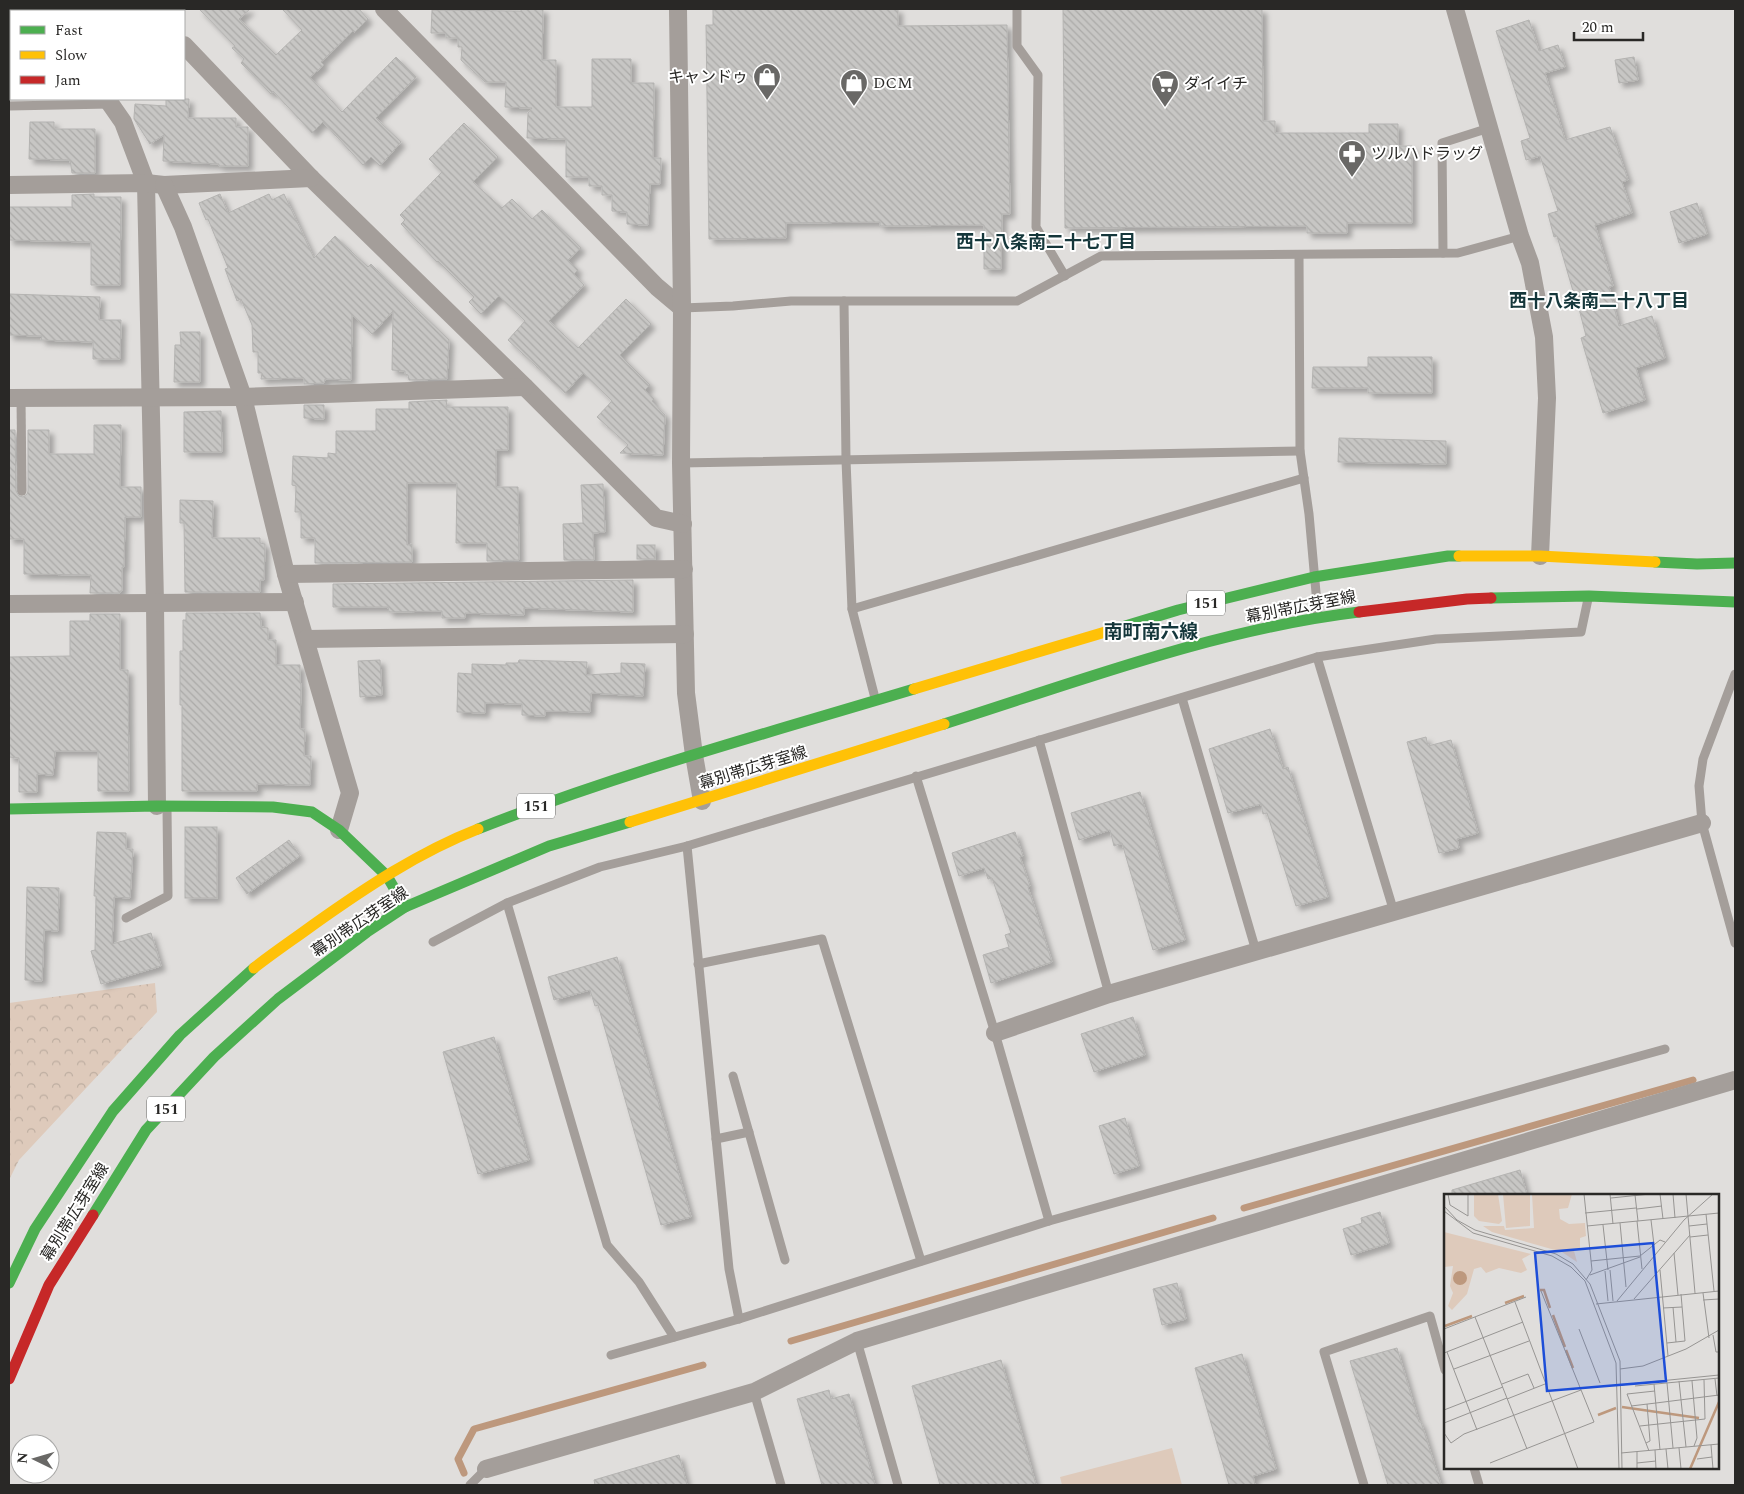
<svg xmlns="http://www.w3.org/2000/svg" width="1744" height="1494" font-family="Spectral,'Noto Sans JP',serif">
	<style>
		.forest { fill: url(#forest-crowns) }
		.pitch { fill: #decabb }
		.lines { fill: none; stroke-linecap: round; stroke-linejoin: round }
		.stream { stroke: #bd987d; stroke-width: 7 }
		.building { fill: url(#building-back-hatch); stroke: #b4b3b1; filter: url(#shadow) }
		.lane { stroke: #a49e9a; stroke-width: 9 }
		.street { stroke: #a49e9a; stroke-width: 18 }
		.fast { stroke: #4caf50; stroke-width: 11 }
		.slow { stroke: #ffc107; stroke-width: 11 }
		.jam { stroke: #c62828; stroke-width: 11 }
		.labels { text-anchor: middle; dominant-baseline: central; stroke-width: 4; stroke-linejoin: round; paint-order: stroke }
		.shield { fill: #fff; stroke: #696867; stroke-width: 1 }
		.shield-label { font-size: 15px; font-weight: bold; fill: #292826 }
		.poi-label { font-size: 16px; fill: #292826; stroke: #fff; text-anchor: start }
		.street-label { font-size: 16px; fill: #292826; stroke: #fff }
		.neighbourhood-label { font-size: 18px; font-weight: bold; fill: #15373b; stroke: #fff }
		.quarter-label { font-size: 19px; font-weight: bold; fill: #15373b; stroke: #fff }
		.inset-river { fill: none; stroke: #bd987d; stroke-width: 2.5 }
		.inset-road { fill: none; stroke: #979593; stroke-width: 1 }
		.view { fill: #1d4ed8; fill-opacity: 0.15; stroke: #1d4ed8; stroke-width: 2.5 }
		.inset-edge { fill: none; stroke: #292826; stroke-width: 2.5 }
	</style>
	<defs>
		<pattern id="forest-crowns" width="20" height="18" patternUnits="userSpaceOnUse" patternTransform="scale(1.25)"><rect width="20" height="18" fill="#decabb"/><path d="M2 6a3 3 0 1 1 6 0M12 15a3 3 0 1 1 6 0" fill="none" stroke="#beaea1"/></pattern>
		<pattern id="building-back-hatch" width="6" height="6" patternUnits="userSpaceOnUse" patternTransform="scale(1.25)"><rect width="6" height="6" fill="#c7c6c4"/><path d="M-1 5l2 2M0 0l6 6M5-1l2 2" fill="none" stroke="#abaaa8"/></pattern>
		<filter id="shadow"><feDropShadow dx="4.5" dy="4.5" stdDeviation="2.5" flood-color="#0004"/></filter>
	</defs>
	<rect width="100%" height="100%" fill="#e0dedc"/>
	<!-- forest -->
	<path class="forest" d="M155,983L157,1012L19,1160L9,1180V1003Z"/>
	<!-- pitch -->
	<path class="pitch" d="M1172,1448L1182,1485H1062L1060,1477Z"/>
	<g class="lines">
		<!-- stream -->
		<g class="stream">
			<path d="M1244,1208L1693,1080"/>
			<path d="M791,1341L1213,1218"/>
			<path d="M464,1473L458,1459L474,1429L703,1365"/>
		</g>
	</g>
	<!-- building -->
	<g class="building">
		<path d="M199,9H250L239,19L276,55L302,30L282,9H359L368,19L355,32L353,31L321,62L324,65L310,77L342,112L396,57L416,77L376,118L401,142L380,166L371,157L363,165L323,122L312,133L273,91L271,94L241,63L244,59L232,48L235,46Z"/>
		<path d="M521,9H543L542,60H556V107H592V59H631V83H654L653,158H661L660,184H650L648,225L627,224V212L612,211V195H602V186H589V177H566V139L527,138L528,113L532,108L505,107L506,82H485L461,60L462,47H458V38H446V33H431L432,10L521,11Z"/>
		<path d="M713,9H898V26L1007,25L1010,214H1002L1001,269H984V225L880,226V222L786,223V238L709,239L706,25H713Z"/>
		<path d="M1063,9H1262L1263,121H1275V133H1369V124H1398V146H1412V223H1347V233H1307V226L1065,228Z"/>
		<path d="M1529,20L1539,51L1558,45L1565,67L1545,73L1565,140L1610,127L1628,180L1622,182L1632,213L1595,225L1613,286L1609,287L1619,326L1652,316L1665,358L1636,368L1645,400L1603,413L1581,338L1586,336L1576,297L1575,298L1557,236L1554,237L1548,214L1558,211L1540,156L1526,160L1521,141L1530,138L1496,31Z"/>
		<path d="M1634,57L1638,80L1619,83L1615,60Z"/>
		<path d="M166,99H189L188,118H236V127H248V166H219V164L163,161L164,135L150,144L134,119V117L135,104L166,106Z"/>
		<path d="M30,122H54V129H95V173H72L70,160L29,159Z"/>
		<path d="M464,123L498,157L473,182L502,208L512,199L532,219L542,210L581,248L568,260L578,270L574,274L584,285L549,321L578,348L626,299L651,324L620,355L650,385L645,390L654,399L652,401L665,415L663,455L620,453L628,445L597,417L612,401L583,373L565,393L508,340L525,321L499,296L481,314L469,302L474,297L438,261L437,262L401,224L405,220L400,215L442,172L429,159Z"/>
		<path d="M94,194V197H121L120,285H91V242L9,240V207H72V195Z"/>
		<path d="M220,194L228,213L269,194L272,200L284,194L314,258L335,236L368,267L371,264L449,340L447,379L409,380L408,375L405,374V371L392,370L393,311L372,334L352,315L351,380L325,379L324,383L304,384V378L261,379L262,373H258V352H253L252,325L241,299L237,301L225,269L228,268L208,219L206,220L199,203Z"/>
		<path d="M1697,203L1707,234L1679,243L1670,212Z"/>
		<path d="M9,294L100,297L99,320H121L120,359H93V342L41,340L42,336L9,335Z"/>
		<path d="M180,332H200V382H174L175,345H181Z"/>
		<path d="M1368,357H1432V393H1368V388H1312L1313,367H1368Z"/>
		<path d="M447,400L446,407H508V450H496V487H518L519,560L487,561V543H456L457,483H407V545L412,544V562L315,563V538H301V512H295L296,486L292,485L293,456L328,458V453L336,454V431H376V409H409V402Z"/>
		<path d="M304,405H324V419L304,418Z"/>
		<path d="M221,411L222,452H184V412Z"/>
		<path d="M94,425H121L120,487H141V517H125L124,567H122V591H120V593H90L91,575L24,574V539H9V430H15L16,491L19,496L23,497L27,494L28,491V430H49V454H94Z"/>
		<path d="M1339,438L1446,441V464L1338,462Z"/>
		<path d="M603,484L605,532L593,533L594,560H564L563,524L583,523L581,485Z"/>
		<path d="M180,500L213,501L212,538H260V543L265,544L264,580H260V592H185L184,523H180Z"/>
		<rect x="637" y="545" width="18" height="14"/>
		<path d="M633,580V612L524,608V615L465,613V618H442V611L389,612L388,607H333V584Z"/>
		<path d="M186,613H260L261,627L268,628V640H276V665H300V683H301L300,729H305L304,756H311L310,785L257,784V791H182V705H180V651H183V620H186Z"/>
		<path d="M90,614H120V670H128L129,791H98V751H55L53,775L37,774V792H19V758L9,757V657L70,656V621H90Z"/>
		<path d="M380,660L382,695L360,697L358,661Z"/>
		<path d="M519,660L587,662L586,675L621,673V663L645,664L643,696L591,693L590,712L545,711V716L522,715V704L485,703V713L457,712L458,673L472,674V664L506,665V663H518Z"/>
		<path d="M1270,729L1283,769L1288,767L1328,897L1296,906L1267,813L1263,814L1261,804L1228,813L1209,749Z"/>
		<path d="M1426,737L1428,746L1451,740L1478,833L1457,839L1459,848L1439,853L1407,742Z"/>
		<path d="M1140,792L1185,940L1153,950L1122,843L1114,846L1110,830L1079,840L1071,813Z"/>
		<rect x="185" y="827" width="32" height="71"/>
		<path d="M97,832L126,833V849H133L130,898L114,897L112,944L151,933L161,966L101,984L91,951L95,950L96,896H94Z"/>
		<path d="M1015,832L1023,856L1020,857L1030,886L1028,887L1052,962L991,983L983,955L1009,947L1005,935L1011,933L992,878L988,879L984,868L959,876L952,853Z"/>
		<path d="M289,840L300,856L247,894L236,878Z"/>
		<path d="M27,887L59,888L58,931L44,930L42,981L25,980Z"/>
		<path d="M617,957L691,1217L661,1225L598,1005L595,1006L590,990L554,1000L548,977Z"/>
		<path d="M1133,1017L1145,1055L1094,1072L1081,1034Z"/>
		<path d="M494,1037L529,1160L478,1174L443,1052Z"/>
		<path d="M1125,1118L1139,1166L1114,1174L1099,1126Z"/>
		<path d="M1520,1170L1527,1195H1452V1190Z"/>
		<path d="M1380,1212L1389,1243L1351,1255L1343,1229L1362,1223L1361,1218Z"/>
		<path d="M1177,1283L1186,1319L1162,1325L1153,1289Z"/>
		<path d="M1397,1348L1419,1422H1421L1441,1485H1388L1350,1361Z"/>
		<path d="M1242,1354L1276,1469L1253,1476L1255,1485H1229L1195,1368Z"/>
		<path d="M1001,1360L1036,1485H940L912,1386Z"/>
		<path d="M829,1390L831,1399L849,1394L875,1485H822L797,1399Z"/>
		<path d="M679,1455L687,1485H595L594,1480Z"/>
	</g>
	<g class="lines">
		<!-- lane -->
		<g class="lane">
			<path d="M1017,9V46L1038,75L1036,227L1065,276"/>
			<path d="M9,106L110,104"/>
			<path d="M1443,253L1442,143L1489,128"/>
			<path d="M1299,255L1300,451L1309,514L1318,615"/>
			<path d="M844,301L846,460L852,609L875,698"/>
			<path d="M682,308L733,306L791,301H1017L1101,256L1458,253L1520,236"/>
			<path d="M21,398L22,491"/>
			<path d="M681,463L1300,451"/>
			<path d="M852,609L1304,478"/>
			<path d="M1317,657L1394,912"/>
			<path d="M1735,674L1703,759L1699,786L1702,823L1735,943"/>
			<path d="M1182,698L1256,951"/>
			<path d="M1039,740L1109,994"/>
			<path d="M916,776L995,1033L1049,1221"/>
			<path d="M687,846L729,1269L739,1319"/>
			<path d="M507,903L607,1245L639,1282L674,1337"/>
			<path d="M126,918L168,896L167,808"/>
			<path d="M433,942L507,903L600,867L687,846L1317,657L1436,639L1581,632L1588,599"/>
			<path d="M698,964L822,939L921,1261"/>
			<path d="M733,1076L785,1260"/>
			<path d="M716,1139L749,1132"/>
			<path d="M857,1341L898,1485"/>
			<path d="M611,1355L739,1319L1049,1221L1665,1049"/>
			<path d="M754,1392L781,1485"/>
			<path d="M1474,1468L1479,1485"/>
			<path d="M470,1485L486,1469"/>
			<path d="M1364,1485L1324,1352L1430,1316L1445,1370"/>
		</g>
		<!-- street -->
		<g class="street">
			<path d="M42,9L44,11"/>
			<path d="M149,9L151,11"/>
			<path d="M384,9L657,287L682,308"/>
			<path d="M678,9L682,308L681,463L686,693L694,755L702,801"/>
			<path d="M1455,9L1520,236L1530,263L1544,337L1547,398L1540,556"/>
			<path d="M184,45L311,178L525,387L656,518L683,524"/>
			<path d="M107,99L123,122L146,183L155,603L157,806"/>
			<path d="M9,185L146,183L164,185L311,178"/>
			<path d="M164,185L183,227L243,397L286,574L350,793L339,830"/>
			<path d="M9,398L243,397L525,387"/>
			<path d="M286,574L684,569"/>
			<path d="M9,604L295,602"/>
			<path d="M306,639L685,634"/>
			<path d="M995,1033L1109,994L1702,823"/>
			<path d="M486,1469L754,1392L857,1341L1735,1080"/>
		</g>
		<!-- fast -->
		<g class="fast">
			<path d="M1655,562L1697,564L1735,563"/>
			<path d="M1491,598L1589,596L1735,602"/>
			<path d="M1112,630L1178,610L1314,577L1448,556H1459"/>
			<path d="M944,724C1080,681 1217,629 1359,612"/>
			<path d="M9,809L157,806L273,807L312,812L339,830L387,876L405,907"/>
			<path d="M478,829C620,773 768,733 914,689"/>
			<path d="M93,1215L146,1130L214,1057L278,999L367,932L405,907L549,846L630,822"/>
			<path d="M9,1283L35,1229L113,1111L180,1035L254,968"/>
		</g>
		<!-- slow -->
		<g class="slow">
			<path d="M1459,556H1540L1655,562"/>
			<path d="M914,689L1112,630"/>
			<path d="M630,822L944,724"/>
			<path d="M254,968C273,953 294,939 313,925C365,888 419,852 478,829"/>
		</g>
		<!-- jam -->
		<g class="jam">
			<path d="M1359,612L1467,599L1491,598"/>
			<path d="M9,1379L49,1285L93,1215"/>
		</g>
	</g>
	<!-- icons -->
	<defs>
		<symbol id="shop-pin" viewBox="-11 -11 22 30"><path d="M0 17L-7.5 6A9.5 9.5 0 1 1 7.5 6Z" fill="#696866" stroke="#fff"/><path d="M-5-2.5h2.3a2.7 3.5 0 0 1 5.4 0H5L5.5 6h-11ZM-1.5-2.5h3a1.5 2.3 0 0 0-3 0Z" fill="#fff"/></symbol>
		<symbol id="supermarket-pin" viewBox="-11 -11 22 30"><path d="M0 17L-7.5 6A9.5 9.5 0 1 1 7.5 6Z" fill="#696866" stroke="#fff"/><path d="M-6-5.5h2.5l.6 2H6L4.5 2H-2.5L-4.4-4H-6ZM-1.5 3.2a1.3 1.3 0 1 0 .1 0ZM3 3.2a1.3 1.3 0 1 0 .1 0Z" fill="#fff"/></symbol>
		<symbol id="pharmacy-pin" viewBox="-11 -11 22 30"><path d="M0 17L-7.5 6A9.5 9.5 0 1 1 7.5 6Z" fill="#696866" stroke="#fff"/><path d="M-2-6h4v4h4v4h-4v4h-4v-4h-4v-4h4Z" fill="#fff"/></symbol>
	</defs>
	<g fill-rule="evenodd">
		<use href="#shop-pin" x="751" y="61" width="32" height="43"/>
		<use href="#shop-pin" x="838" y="67" width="32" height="43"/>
		<use href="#supermarket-pin" x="1149" y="68" width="32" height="43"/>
		<use href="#pharmacy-pin" x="1336" y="138" width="32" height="43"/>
	</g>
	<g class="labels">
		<!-- shield labels -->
		<g class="shield">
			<rect x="1187" y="590.5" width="38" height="25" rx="4"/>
			<rect x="517" y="793.5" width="38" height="25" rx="4"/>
			<rect x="147" y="1096.5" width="38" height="25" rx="4"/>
		</g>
		<g class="shield-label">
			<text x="1206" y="603">151</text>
			<text x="536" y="806">151</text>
			<text x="166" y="1109">151</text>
		</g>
		<!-- poi labels -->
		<g class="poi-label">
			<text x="748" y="77" text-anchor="end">キャンドゥ</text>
			<text x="873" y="83">DCM</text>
			<text x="1184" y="84">ダイイチ</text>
			<text x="1371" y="154">ツルハドラッグ</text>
		</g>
		<!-- street labels -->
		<g class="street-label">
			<text transform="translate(1301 607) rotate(-11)">幕別帯広芽室線</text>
			<text transform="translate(753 768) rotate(-17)">幕別帯広芽室線</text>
			<text transform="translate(360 922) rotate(-34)">幕別帯広芽室線</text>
			<text transform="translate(75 1212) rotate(-58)">幕別帯広芽室線</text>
		</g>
		<!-- neighbourhood labels -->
		<g class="neighbourhood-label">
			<text x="1046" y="242">西十八条南二十七丁目</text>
			<text x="1599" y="301">西十八条南二十八丁目</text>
		</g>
		<!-- quarter labels -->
		<g class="quarter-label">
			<text x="1151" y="632">南町南六線</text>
		</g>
	</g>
	<!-- overview -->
	<g transform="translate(1444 1194)">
		<rect width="275" height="275" fill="#e0dedc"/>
		<path d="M88,0H128L124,14L115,15L116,25L125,30L141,29L142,42L136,44V56L130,57L133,68L118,58L48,38L39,32H60L61,36L90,34ZM0,38L87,60L78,65L83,76L77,79L55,74L42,79L37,73L30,75L23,100L8,116L4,112L9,99L6,92L9,72L0,73Z" fill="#decabb"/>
		<path d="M30,0H54L58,27L55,30L35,27L30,22ZM59,0H86V32L62,34Z" fill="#decabb"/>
		<path d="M9 84a7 7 0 1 1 14 0a7 7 0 1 1-14 0Z" fill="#bd987d"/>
		<path class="inset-river" d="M96,96H100L106,114M61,109L80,102M109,121L121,153M1,132L28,122M122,156L129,174M178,213L255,224M154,221L172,214M246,275L275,208"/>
		<path class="inset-road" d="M4,0L6,11L24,22V0M140,0L148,76L142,86M166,0L169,30M216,0L219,25M229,0L231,24M242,0L251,99M191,1L194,27M167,4L206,0M0,12L13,26L31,36L112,60L129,70L146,90L176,167L178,275M193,15L218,12M0,17L29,39L108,62L127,73L141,87L172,169L175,275M141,19L192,14M262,20L270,97M207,26L210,51M193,27L198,75M176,29L182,93M159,31L164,76M143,32L275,19M245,32L263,30M246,43L264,41M230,59L234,101M147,67L196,62L216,46L221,48M166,76L169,107M216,76L224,162M161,77L164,107M146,81L196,63M259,99L265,144M190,105L246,41M259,106L275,105M173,107L240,26L269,0M71,108L134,275M152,110L275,97M229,113L232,148M219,114L238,113M31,123L83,255M0,135L82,103M135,135L156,189M269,141L272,158H275M223,149L241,147L237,100M3,158L33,236M0,159L79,128M10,175L85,147M176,175L199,172L242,155L275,136M271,185L273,202M235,187L242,253M248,187L253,244L250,252M223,189L229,254M58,190L84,180L90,194M210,190L216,256M176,191L275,181M191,192L275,184M63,205L101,190M212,209L275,201M187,212L212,209M0,216L59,193M0,229L63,204M196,232L261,225L260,186M0,239L7,249L20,240L137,196M202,249L206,247L203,210M267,251L269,275M235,254L237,275M222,255L224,275M211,256L212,275M205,257L183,200L211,197M193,258V275M177,259L275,250M253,265L268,263M46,269L150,228L97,97M193,269L212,267"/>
		<path class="view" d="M209,49L222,187L103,197L91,59Z"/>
		<rect width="275" height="275" class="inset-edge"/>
	</g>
	<!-- border -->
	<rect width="1744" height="1494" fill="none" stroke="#292826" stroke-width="20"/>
	<!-- legend -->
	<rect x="10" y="10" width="175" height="90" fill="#ffffff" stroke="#a9a9a8"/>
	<rect x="20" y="26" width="25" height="8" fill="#4caf50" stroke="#a9a9a8"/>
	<text x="55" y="35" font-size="15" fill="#292826">Fast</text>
	<rect x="20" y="51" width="25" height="8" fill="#ffc107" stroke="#a9a9a8"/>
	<text x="55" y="60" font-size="15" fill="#292826">Slow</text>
	<rect x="20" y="76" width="25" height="8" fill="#c62828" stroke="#a9a9a8"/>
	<text x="55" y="85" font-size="15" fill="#292826">Jam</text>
	<!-- north arrow -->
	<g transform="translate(35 1459) rotate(275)"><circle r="24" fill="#ffffff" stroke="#a9a9a8"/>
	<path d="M0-4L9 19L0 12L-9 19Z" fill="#696866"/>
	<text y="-8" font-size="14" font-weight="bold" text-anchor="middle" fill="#292826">N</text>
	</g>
	<!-- scale -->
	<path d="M1574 32v8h69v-8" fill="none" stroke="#292826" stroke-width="2.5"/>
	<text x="1582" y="32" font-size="15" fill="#292826" stroke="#ffffff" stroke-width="4" paint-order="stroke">20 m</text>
</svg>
